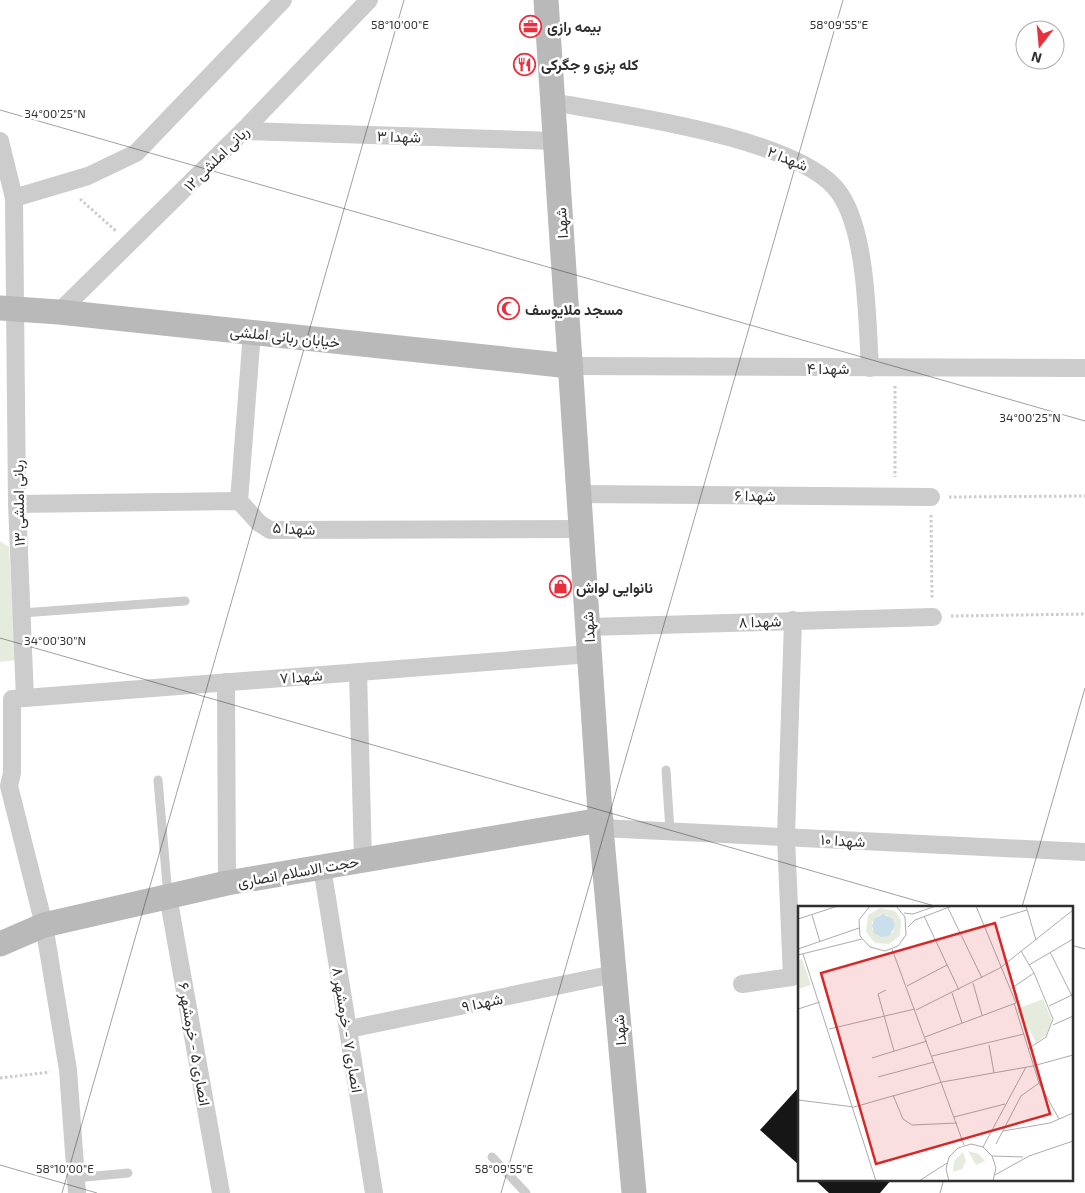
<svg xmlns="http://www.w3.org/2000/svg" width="1085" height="1193" font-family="'Exo 2',Vazirmatn,sans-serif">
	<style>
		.green { fill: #e5ecdd }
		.building { fill: #161616 }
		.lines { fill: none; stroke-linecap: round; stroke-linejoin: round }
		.path { stroke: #ccc; stroke-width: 3; stroke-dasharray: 2.5 2.5; stroke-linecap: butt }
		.lane { stroke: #ccc; stroke-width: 9 }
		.street { stroke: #ccc; stroke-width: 18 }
		.secondary { stroke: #b9b9b9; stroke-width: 25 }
		.ticks { fill: none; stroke: #2f2f2f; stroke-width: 1; stroke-opacity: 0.45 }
		.labels { text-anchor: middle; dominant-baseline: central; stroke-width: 5; stroke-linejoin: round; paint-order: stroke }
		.poi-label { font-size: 15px; font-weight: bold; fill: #2f2f2f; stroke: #fff; text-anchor: start }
		.street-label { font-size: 15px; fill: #2f2f2f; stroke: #fff }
		.inset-road { fill: none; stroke: #acacac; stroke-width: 1 }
		.view { fill: #d62828; fill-opacity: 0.15; stroke: #d62828; stroke-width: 2.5 }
		.inset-edge { fill: none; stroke: #2f2f2f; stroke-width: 2.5 }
		.ticks-label { font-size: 12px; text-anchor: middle; fill: #2f2f2f; stroke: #fff; stroke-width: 5; stroke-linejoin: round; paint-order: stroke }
	</style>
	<rect width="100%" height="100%" fill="#fff"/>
	<!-- green -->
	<path class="green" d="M0,541L9,547L16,660L0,662Z"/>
	<!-- building -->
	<g class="building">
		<path d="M799,1087V1165L760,1130Z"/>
		<path d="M814,1179H892L880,1193H829Z"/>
	</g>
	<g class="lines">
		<!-- path -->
		<g class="path">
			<path d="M80,199L116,231"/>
			<path d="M895,386V477"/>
			<path d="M949,497L1085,496"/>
			<path d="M931,515L932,599"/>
			<path d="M951,616L1085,614"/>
			<path d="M0,1078L50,1072"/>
		</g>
		<!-- lane -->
		<g class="lane">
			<path d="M22,613L185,601"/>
			<path d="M666,770L670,831"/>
			<path d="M158,780L168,896"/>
			<path d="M492,1157L526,1193"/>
			<path d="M75,1178L128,1173"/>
		</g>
		<!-- street -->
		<g class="street">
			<path d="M552,102C618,114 804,138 840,194C867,234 867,319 870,368"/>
			<path d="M243,131L555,141"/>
			<path d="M0,141L14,198L17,504L25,698"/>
			<path d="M14,198L88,176L136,153L283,0"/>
			<path d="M59,312L243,131L369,0"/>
			<path d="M570,366L1085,368"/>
			<path d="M579,494L931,497"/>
			<path d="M239,501L252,332"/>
			<path d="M17,504L239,501L259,523L270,530L581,529"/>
			<path d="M588,627L933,617"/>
			<path d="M358,672L363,860"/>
			<path d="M226,682L227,883"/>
			<path d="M601,828L1085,852"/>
			<path d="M322,867L374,1193"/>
			<path d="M168,896L221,1193"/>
			<path d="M742,984L792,977L786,837L793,620"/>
			<path d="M349,1029L614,974"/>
			<path d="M77,1193L68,1070L44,925L9,786L12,773V699L590,654"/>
		</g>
		<!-- secondary -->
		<g class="secondary">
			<path d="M546,0L601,828L634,1193"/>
			<path d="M0,308L59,312L570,366"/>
			<path d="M0,944L44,925L227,883L601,820"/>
		</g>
	</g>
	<!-- ticks -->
	<path class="ticks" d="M0,110L1085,421M0,638L938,907M1022,907L1085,688M1071,945L1085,949M0,1165L97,1193M62,1193L404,0M501,1193L843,0M940,1193L944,1179"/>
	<!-- icons -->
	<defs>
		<symbol id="office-ring" viewBox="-11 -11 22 22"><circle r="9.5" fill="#fff" stroke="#e7303e" stroke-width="1.5"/><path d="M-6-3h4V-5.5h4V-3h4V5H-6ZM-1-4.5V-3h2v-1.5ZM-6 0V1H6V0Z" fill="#e7303e"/></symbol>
		<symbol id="restaurant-ring" viewBox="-11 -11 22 22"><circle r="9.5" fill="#fff" stroke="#e7303e" stroke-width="1.5"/><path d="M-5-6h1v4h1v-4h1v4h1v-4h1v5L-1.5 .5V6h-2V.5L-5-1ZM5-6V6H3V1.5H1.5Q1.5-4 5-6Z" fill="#e7303e"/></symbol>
		<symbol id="mosque-ring" viewBox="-11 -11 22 22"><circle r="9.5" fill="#fff" stroke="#e7303e" stroke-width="1.5"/><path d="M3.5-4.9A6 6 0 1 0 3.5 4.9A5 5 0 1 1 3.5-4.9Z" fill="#e7303e"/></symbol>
		<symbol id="shop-ring" viewBox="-11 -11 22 22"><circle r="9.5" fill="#fff" stroke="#e7303e" stroke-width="1.5"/><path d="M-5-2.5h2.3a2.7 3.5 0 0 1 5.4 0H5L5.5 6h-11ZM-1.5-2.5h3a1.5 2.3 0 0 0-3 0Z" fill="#e7303e"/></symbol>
	</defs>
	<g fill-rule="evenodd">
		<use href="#office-ring" x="518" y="14" width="25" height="25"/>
		<use href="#restaurant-ring" x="512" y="52" width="25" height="25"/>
		<use href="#mosque-ring" x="496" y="296" width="25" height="25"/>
		<use href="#shop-ring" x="548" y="574" width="25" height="25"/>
	</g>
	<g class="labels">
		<!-- poi labels -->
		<g class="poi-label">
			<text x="547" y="26">بیمه رازی</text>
			<text x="541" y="64">کله پزی و جگرکی</text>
			<text x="525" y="309">مسجد ملایوسف</text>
			<text x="576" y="587">نانوایی لواش</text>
		</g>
		<!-- street labels -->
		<g class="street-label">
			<text transform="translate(399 136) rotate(2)">شهدا ۳</text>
			<text transform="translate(216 158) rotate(-45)">ربانی املشی ۱۲</text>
			<text transform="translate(788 158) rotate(22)">شهدا ۲</text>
			<text transform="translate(561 223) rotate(-94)">شهدا</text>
			<text transform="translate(285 336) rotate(6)">خیابان ربانی املشی</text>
			<text x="828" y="368">شهدا ۴</text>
			<text transform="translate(755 495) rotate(1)">شهدا ۶</text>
			<text transform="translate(18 503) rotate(-91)">ربانی املشی ۱۳</text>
			<text transform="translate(294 528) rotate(3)">شهدا ۵</text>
			<text transform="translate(760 621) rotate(-2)">شهدا ۸</text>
			<text transform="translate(588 627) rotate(-94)">شهدا</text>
			<text transform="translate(301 676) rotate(-4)">شهدا ۷</text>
			<text transform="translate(843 840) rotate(3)">شهدا ۱۰</text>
			<text transform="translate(298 871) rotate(-10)">حجت الاسلام انصاری</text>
			<text transform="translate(482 1002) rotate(-12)">شهدا ۹</text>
			<text transform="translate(348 1030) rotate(81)">انصاری ۷ - خرمشهر ۸</text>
			<text transform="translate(619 1030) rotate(-95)">شهدا</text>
			<text transform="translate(195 1044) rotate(80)">انصاری ۵ - خرمشهر ۶</text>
		</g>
	</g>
	<!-- overview -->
	<g transform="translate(798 906)">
		<rect width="275" height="275" fill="#fff"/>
		<path d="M82,2L97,5L103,14L102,30L91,38L77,37L68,26L70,9ZM82,9H89L97,20L94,27L74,24V16ZM4,53L13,79L0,83V54ZM245,93L254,114L248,129L238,137L231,123L226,121L219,103ZM170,245L181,248L187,255L178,259ZM165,246L168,255L164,263L155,266L156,255Z" fill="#e5ecdd" fill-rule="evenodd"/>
		<path d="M85,8L95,13L97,20L91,30L83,31L76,27L74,20L76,13Z" fill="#c9dfec"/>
		<path class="inset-road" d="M72,0L61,14L62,30L72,41L87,45L100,40L108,29L107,11L98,0M228,0L238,34M150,2L184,72M106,7L115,8L138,0M14,9L22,36M126,10L161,84M202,12L229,4M0,13L40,0M110,21L117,14L154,0M0,43L61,22M94,43L166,239M223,45L236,67L255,113L248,131L230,143M252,46L275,92M5,48L78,275M0,49L64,33M231,59L275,33M175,77L184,109M109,80L149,59M214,82L236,67M88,84L80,88L96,145M154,87L164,117M216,97L241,177L261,213M251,100L274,89M0,103L22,96M118,104L202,62L275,4M255,119L275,110M31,123L117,103M127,131L218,97L178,0M191,139L196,167M134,150L226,128M74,152L129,135M80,171L136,156M95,189L105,213L114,219L159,217M0,194L56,201L144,176L235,160L275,149M156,211L207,198M205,225L252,217L275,207M198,238L223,190L241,177M185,241L228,161M194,250L225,251M197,269L231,250L275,235M121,275L149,257M151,275L148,263L151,251L160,242L173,238L185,241L194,250L198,262L195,275"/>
		<path class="view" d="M197,17L252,208L78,258L23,67Z"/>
		<rect width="275" height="275" class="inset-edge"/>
	</g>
	<g class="ticks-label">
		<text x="400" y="29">58°10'00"E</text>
		<text x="839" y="29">58°09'55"E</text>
		<text x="55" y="118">34°00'25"N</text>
		<text x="1030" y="422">34°00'25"N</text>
		<text x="55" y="645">34°00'30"N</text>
		<text x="65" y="1173">58°10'00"E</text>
		<text x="504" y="1173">58°09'55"E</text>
	</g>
	<!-- north arrow -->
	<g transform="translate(1040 45) rotate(196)"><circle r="24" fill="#ffffff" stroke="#acacac"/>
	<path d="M0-4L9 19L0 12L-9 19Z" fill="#e7303e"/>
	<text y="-8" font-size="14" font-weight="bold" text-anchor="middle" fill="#2f2f2f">N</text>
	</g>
</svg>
